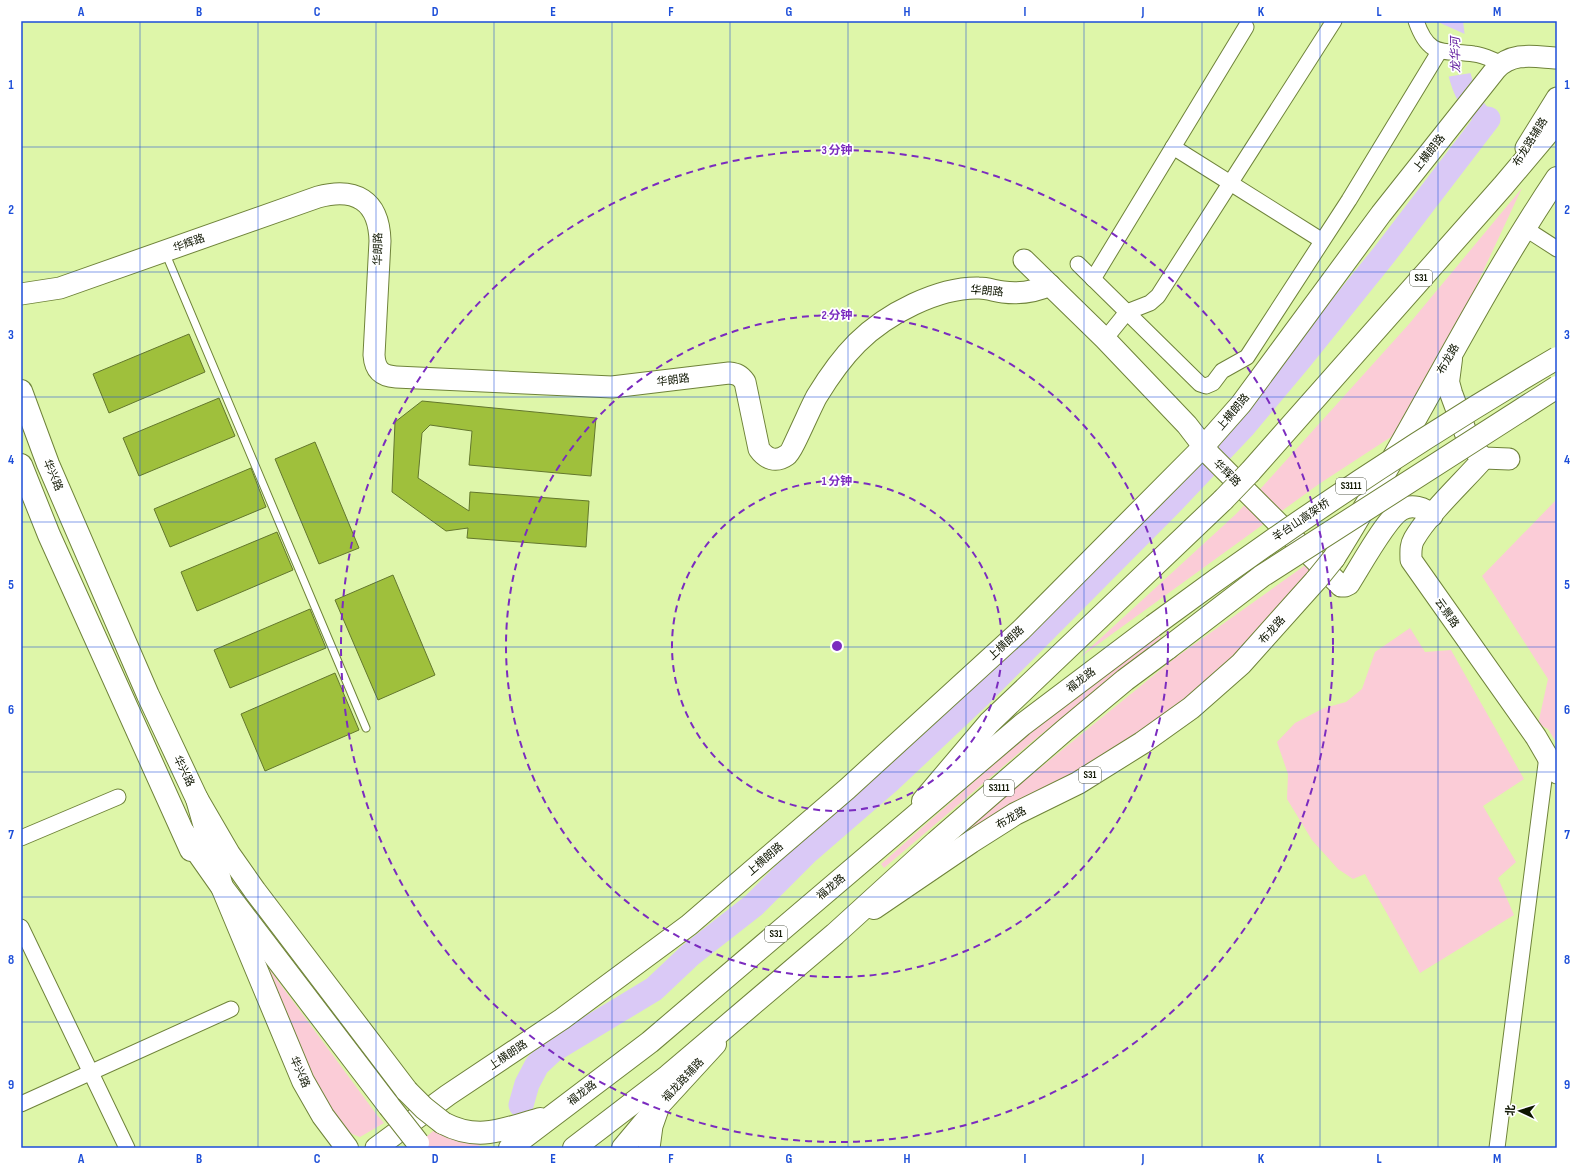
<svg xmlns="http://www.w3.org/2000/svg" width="1578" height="1169" font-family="'Sofia Sans Condensed','Noto Sans SC',sans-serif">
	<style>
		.green { fill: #fbccd7 }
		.water { fill: #dac9f6 }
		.pier { fill: #def6a9 }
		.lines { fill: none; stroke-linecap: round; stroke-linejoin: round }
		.river { stroke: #dac9f6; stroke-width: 25 }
		.building { fill: #9fc03c; stroke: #63772d }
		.lane-casing { stroke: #6f833a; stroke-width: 9 }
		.street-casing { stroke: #6f833a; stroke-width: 17 }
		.secondary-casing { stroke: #6f833a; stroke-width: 23 }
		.primary-casing { stroke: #6f833a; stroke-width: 24 }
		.highway-casing { stroke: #6f833a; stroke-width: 24 }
		.lane { stroke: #fff; stroke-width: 7 }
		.street { stroke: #fff; stroke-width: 15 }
		.secondary { stroke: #fff; stroke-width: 21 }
		.primary { stroke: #fff; stroke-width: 22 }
		.highway { stroke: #fff; stroke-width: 22 }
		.primary-bridge-casing { stroke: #6f833a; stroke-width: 24; stroke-linecap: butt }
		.highway-bridge-casing { stroke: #6f833a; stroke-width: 24; stroke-linecap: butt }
		.primary-bridge { stroke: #fff; stroke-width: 22 }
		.highway-bridge { stroke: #fff; stroke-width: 22 }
		.grid { fill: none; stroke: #1d4ed8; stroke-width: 1; stroke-opacity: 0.55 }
		.ring { fill: none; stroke: #7b2cbf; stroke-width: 2; stroke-dasharray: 7 5 }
		.labels { text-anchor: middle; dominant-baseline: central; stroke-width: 3.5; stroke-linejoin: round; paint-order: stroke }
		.shield { fill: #fff; stroke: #565b4c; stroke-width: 1 }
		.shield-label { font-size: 10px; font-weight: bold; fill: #0e1500 }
		.street-label { font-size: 11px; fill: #0e1500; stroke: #fff }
		.water-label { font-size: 12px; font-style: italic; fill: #621e9e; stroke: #fff }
		.centre { fill: #7b2cbf; stroke: #fff; stroke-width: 2 }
		.ring-label { font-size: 12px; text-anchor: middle; font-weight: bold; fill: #7b2cbf; stroke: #fff; stroke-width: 3.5; stroke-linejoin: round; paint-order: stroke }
		.neatline { fill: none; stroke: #1d4ed8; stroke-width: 1.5 }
		.grid-label { font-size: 13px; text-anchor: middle; font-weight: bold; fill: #1d4ed8 }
	</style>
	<rect width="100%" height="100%" fill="#def6a9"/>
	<!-- green -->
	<g class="green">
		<path d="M1522,188L1449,344L1417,420L1319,484L1079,658L1236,514L1263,486L1409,324Z"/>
		<path d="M1557,499V744L1548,729L1538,724L1548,679L1482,576Z"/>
		<path d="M1328,549L1235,657L1175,710L921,869L992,807L1175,658Z"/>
		<path d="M1410,628L1425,652L1451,650L1524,779L1483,806L1516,862L1498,878L1514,915L1420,973L1365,874L1353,879L1338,869L1312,840L1287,799L1288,774L1277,742L1295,723L1324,708L1346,702L1362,689L1375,652Z"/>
		<path d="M1156,630L1161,638L1033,741L884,868L881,864L1055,710Z"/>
		<path d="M261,958L377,1115L384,1123L360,1137L352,1134L345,1129L316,1089Z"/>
		<path d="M439,1126L483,1143L476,1148H428L425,1138Z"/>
	</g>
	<!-- water -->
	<path class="water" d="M1440,21H1463C1468,60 1467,91 1499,119L1492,134C1488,130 1482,128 1477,124C1446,99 1445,57 1440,21Z"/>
	<!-- pier -->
	<path class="pier" d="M1438,22L1467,35L1471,73L1446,77Z"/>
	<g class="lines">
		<!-- river -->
		<path class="river" d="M521,1105L527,1084L537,1065L553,1050L654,989L690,955L754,905L808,851L890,780L979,696L1169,505L1243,427L1300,359L1383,256L1488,119"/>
	</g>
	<!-- building -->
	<g class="building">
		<path d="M189,334L205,372L109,413L93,374Z"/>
		<path d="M219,398L235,436L139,476L123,438Z"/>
		<path d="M422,401L596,418L591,476L469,465L472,431L430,425L422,433L418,478L469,511L470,492L589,501L586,547L467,538L468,528L446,531L392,492L395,422Z"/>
		<path d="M315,442L359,548L319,564L275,459Z"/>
		<path d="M251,468L266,507L170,547L154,509Z"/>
		<path d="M277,532L293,570L197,611L181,572Z"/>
		<path d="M393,575L435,675L378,700L335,600Z"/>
		<path d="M310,609L326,648L230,688L214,650Z"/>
		<path d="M335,673L359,730L265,771L241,714Z"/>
	</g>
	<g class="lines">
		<defs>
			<path id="lane" d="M165,252L366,728"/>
			<g id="street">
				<path d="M1416,21C1429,58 1442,50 1474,54C1484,55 1492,60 1501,63"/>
				<path d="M1173,147L1321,240"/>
				<path d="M1526,229L1557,249"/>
				<path d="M1078,264L1200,384L1206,386L1213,383L1222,371L1247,357L1349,200L1439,52"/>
				<path d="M1093,279L1246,27"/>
				<path d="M1105,339L1127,312L1150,303L1158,296L1334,21"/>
				<path d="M21,838L118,797"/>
				<path d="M21,927L127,1148"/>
				<path d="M21,1104L231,1009"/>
				<path d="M1497,1148L1547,756"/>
			</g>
			<g id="secondary">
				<path d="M1526,148L1557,98"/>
				<path d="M1024,260L1105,339L1187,425L1210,455L1341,586H1345L1349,584C1360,567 1386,519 1401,510C1411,504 1425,507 1432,516"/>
				<path d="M21,294L60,288L318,197C355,187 379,200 380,241L374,355C375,370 381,376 396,377L612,387L729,373C737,374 740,375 745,382L759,449C766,459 776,463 787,455C792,452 811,406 817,396C828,378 842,358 857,343C886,314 938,287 979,288C987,288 995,291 1003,292C1019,294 1035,292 1050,285"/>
				<path d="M1473,449L1484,458L1509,459"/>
				<path d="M1484,458C1464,481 1429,513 1414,539C1410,546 1411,552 1411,560L1536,737L1557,773"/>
				<path d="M376,1148L448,1095L562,1019L689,925L847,789L1021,630L1203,447L1241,404L1381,214L1496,69C1513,51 1535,57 1557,58"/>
				<path d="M649,1148L652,1126L659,1106"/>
			</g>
			<g id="primary">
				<path d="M1451,359L1448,382L1451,393L1468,439"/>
				<path d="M21,391L48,464L148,695L197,799L222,887L303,1081L323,1116L347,1148"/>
				<path d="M21,465L49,535L191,850"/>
				<path d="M1250,472L1503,186L1557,122"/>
				<path d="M1334,558C1412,434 1475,300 1557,178"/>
				<path d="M923,801L989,723L1223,500"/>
				<path d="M874,908L971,842L1015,814L1078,783L1142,743L1191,708L1241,664L1317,579"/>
				<path d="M623,1148L659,1105L715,1044"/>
			</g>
			<g id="highway">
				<path d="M197,799L229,854L255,891L407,1091"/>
				<path d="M184,833L222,887L389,1106"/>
				<path d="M443,1123C479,1142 504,1129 540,1119"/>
				<path d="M510,1148L650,1042L1022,725L1153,626"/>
				<path d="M574,1148L668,1076L835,934L936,842L1065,730L1125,680L1168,648"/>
			</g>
		</defs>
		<!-- lane casing -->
		<use href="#lane" class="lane-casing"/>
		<!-- street casing -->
		<use href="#street" class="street-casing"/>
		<!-- secondary casing -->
		<use href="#secondary" class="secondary-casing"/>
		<!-- primary casing -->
		<use href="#primary" class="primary-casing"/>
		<!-- highway casing -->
		<use href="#highway" class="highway-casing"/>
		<!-- lane -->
		<use href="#lane" class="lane"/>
		<!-- street -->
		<use href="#street" class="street"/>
		<!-- secondary -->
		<use href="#secondary" class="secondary"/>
		<!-- primary -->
		<use href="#primary" class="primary"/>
		<!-- highway -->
		<use href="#highway" class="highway"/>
		<defs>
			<g id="primary-bridge">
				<path d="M1223,500L1250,472"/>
				<path d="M1317,579L1334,558"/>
			</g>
			<g id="highway-bridge">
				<path d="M1153,626C1283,530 1417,440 1557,358"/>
				<path d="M1168,648L1262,576L1557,387"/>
				<path d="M407,1091L424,1108L443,1123"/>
				<path d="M389,1106L418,1143"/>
			</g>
		</defs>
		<!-- primary-bridge casing -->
		<use href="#primary-bridge" class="primary-bridge-casing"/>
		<!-- highway-bridge casing -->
		<use href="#highway-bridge" class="highway-bridge-casing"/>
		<!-- primary-bridge -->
		<use href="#primary-bridge" class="primary-bridge"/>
		<!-- highway-bridge -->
		<use href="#highway-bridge" class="highway-bridge"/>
	</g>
	<!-- grid -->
	<path class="grid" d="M140,21V1148M258,21V1148M376,21V1148M494,21V1148M612,21V1148M730,21V1148M848,21V1148M966,21V1148M1084,21V1148M1202,21V1148M1320,21V1148M1438,21V1148M21,147H1557M21,272H1557M21,397H1557M21,522H1557M21,647H1557M21,772H1557M21,897H1557M21,1022H1557"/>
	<!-- distance rings -->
	<g class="ring">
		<circle cx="837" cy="646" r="165"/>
		<circle cx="837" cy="646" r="331"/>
		<circle cx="837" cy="646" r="496"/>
	</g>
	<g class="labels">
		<!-- shield labels -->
		<g class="shield">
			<rect x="1410" y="270" width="22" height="16" rx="3"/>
			<rect x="1336" y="478" width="30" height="16" rx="3"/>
			<rect x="1079" y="767" width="22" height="16" rx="3"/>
			<rect x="984" y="780" width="30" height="16" rx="3"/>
			<rect x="765" y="926" width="22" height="16" rx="3"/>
		</g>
		<g class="shield-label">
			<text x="1421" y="278">S31</text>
			<text x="1351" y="486">S3111</text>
			<text x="1090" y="775">S31</text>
			<text x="999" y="788">S3111</text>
			<text x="776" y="934">S31</text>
		</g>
		<!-- street labels -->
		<g class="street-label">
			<text transform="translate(1530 142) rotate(-58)">布龙路辅路</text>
			<text transform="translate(1429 153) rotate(-52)">上横朗路</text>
			<text transform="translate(189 243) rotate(-20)">华辉路</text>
			<text transform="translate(378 249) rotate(-89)">华朗路</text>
			<text transform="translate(987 291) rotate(4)">华朗路</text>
			<text transform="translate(1448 359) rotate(-60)">布龙路</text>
			<text transform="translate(673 380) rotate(-7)">华朗路</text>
			<text transform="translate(1233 412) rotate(-50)">上横朗路</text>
			<text transform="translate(1227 473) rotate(45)">华辉路</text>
			<text transform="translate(53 475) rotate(67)">华兴路</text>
			<text transform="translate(1301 520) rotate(-34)">羊台山高架桥</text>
			<text transform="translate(1447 613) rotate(55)">云景路</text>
			<text transform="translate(1272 630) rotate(-48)">布龙路</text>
			<text transform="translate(1006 643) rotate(-43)">上横朗路</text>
			<text transform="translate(1081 680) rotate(-37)">福龙路</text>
			<text transform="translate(184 771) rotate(64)">华兴路</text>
			<text transform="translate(1011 818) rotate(-30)">布龙路</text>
			<text transform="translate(765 859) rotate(-41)">上横朗路</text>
			<text transform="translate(831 887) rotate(-40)">福龙路</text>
			<text transform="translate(508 1055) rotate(-34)">上横朗路</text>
			<text transform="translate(300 1072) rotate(66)">华兴路</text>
			<text transform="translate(683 1080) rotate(-47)">福龙路辅路</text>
			<text transform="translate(582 1093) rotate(-37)">福龙路</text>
		</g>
		<!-- water labels -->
		<g class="water-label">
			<text transform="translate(1456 55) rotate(-91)">龙华河</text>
		</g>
	</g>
	<circle cx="837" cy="646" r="6" class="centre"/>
	<g class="ring-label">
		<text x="837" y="154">3 分钟</text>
		<text x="837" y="319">2 分钟</text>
		<text x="837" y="485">1 分钟</text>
	</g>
	<!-- border -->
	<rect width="1578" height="1169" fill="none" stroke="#ffffff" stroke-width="44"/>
	<!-- north arrow -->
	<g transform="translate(1520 1111) rotate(274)" stroke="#ffffff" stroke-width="3" paint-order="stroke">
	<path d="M0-3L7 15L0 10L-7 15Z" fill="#0e1500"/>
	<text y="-6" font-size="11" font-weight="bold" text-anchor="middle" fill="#0e1500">北</text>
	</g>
	<rect x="22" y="22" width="1534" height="1125" class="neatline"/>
	<g class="grid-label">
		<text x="81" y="16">A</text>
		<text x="199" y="16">B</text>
		<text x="317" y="16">C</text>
		<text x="435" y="16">D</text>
		<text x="553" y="16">E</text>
		<text x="671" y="16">F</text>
		<text x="789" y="16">G</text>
		<text x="907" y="16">H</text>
		<text x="1025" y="16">I</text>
		<text x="1143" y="16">J</text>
		<text x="1261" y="16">K</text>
		<text x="1379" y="16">L</text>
		<text x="1497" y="16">M</text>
		<text x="11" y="89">1</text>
		<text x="1567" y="89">1</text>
		<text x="11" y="214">2</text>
		<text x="1567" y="214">2</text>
		<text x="11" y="339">3</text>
		<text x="1567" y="339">3</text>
		<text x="11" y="464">4</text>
		<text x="1567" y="464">4</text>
		<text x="11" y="589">5</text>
		<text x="1567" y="589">5</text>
		<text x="11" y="714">6</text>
		<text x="1567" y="714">6</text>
		<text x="11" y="839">7</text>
		<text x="1567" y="839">7</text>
		<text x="11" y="964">8</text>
		<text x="1567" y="964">8</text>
		<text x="11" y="1089">9</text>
		<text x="1567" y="1089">9</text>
		<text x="81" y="1163">A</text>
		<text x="199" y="1163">B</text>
		<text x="317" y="1163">C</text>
		<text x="435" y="1163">D</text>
		<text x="553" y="1163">E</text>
		<text x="671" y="1163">F</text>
		<text x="789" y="1163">G</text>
		<text x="907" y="1163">H</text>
		<text x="1025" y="1163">I</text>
		<text x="1143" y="1163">J</text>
		<text x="1261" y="1163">K</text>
		<text x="1379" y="1163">L</text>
		<text x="1497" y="1163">M</text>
	</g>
</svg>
